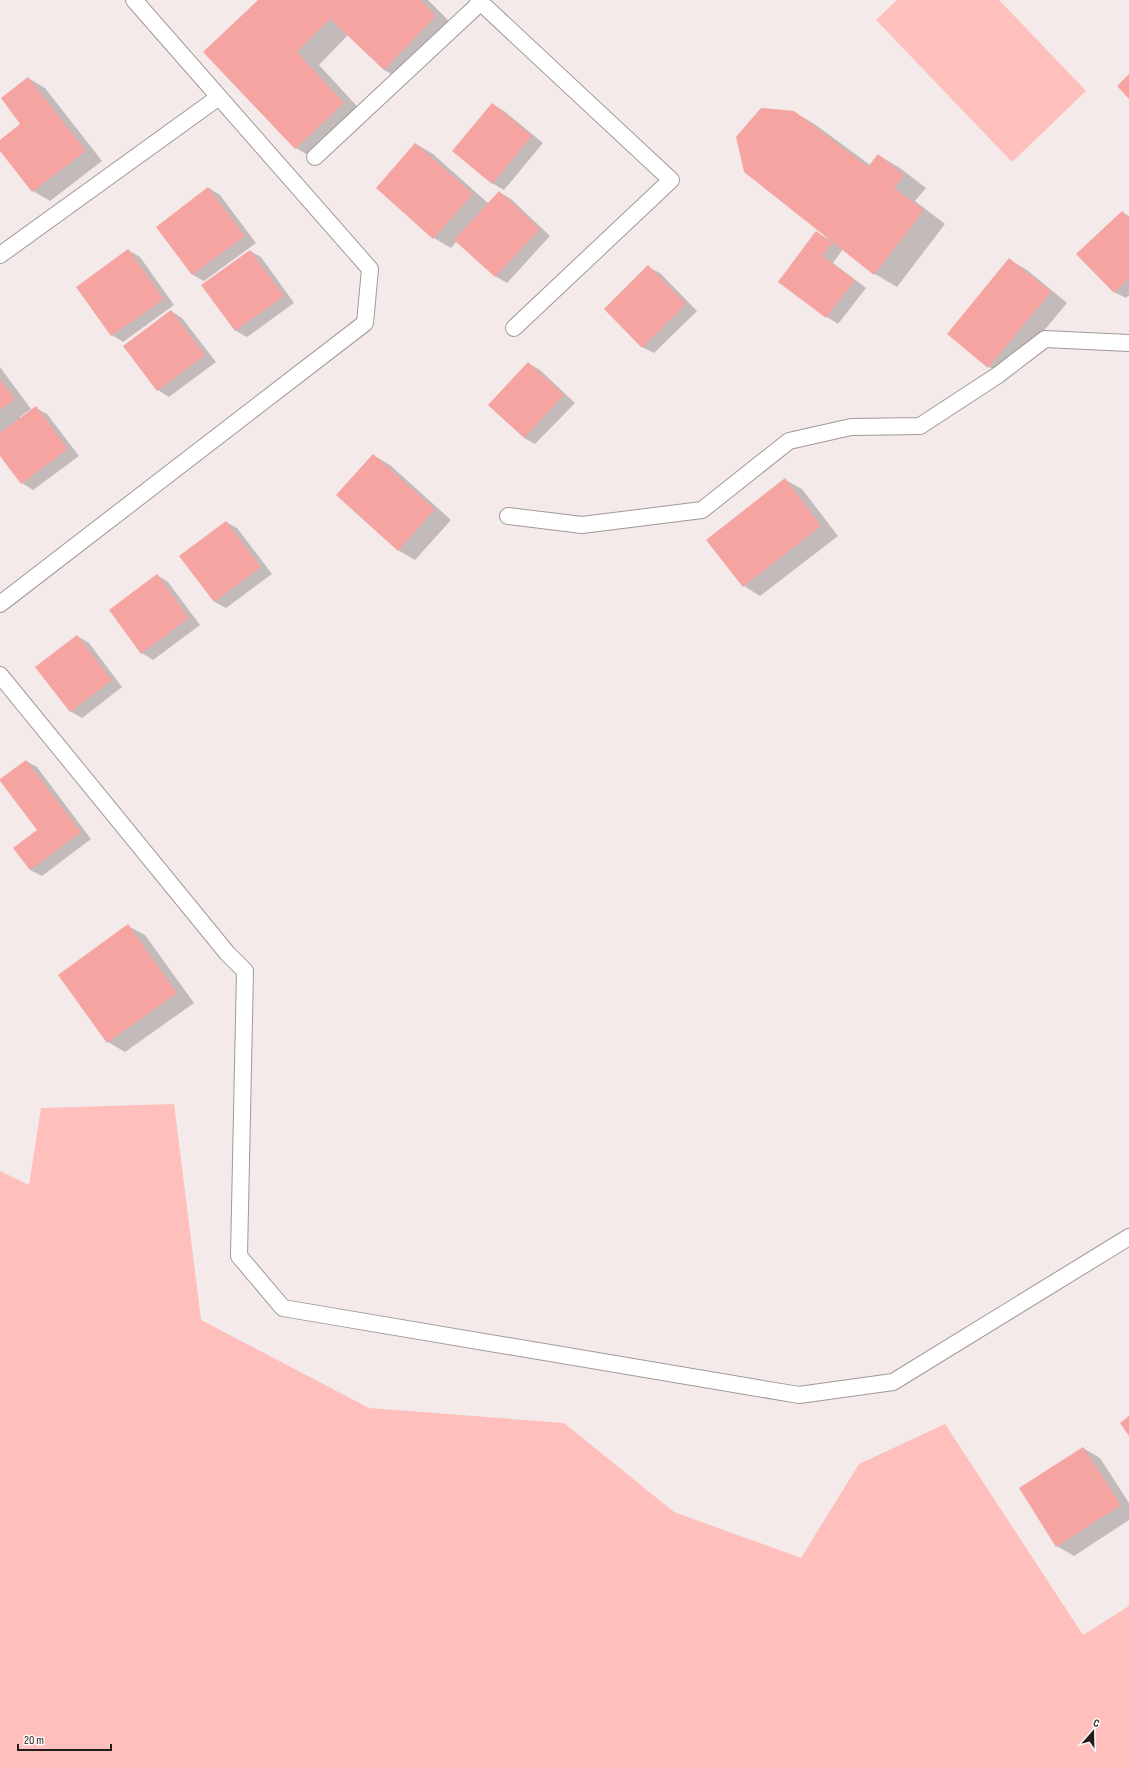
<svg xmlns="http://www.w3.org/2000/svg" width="1129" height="1768" font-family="'Sofia Sans Condensed',sans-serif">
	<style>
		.green { fill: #febfbd }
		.shadow { fill: #0003 }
		.building { fill: #f6a4a2 }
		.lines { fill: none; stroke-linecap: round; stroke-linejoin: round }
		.service-casing { stroke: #a29898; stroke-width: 18 }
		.service { stroke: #fff; stroke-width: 16 }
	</style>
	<rect width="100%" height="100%" fill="#f4eae9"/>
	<!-- green -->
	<g class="green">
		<path d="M897,0H999L1086,91L1012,162L876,20Z"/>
		<path d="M174,1104L201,1320L369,1408L564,1423L674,1512L801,1558L859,1464L945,1424L1083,1635L1129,1606V1768H0V1171L29,1185L41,1108Z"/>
	</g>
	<!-- shadow -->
	<g class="shadow">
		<path d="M260,0H428L457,29L406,82L384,70L348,35L319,65L366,116L318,161L296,148Z"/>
		<path d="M28,78L45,88L102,161L50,201L33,191L0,149V141L22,124Z"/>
		<path d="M492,104L504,111L543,143L504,190L492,183Z"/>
		<path d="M794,112L816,125L870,165L878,155L900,168L926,188L915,201L945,224L897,287L875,274L843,249L833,263L866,288L838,324L827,317L779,281L816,232L830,240L831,239Z"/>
		<path d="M416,144L433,154L489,204L499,192L511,199L550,236L507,283L495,276L457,241L451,248L434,238L377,188Z"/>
		<path d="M209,188L220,195L256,243L204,281L193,275L157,227Z"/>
		<path d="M1122,212L1129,216V295L1126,298L1114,292Z"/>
		<path d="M128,250L140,257L174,305L123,342L112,335Z"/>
		<path d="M250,251L261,257L294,303L247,337L236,331L203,285Z"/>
		<path d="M1010,260L1027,270L1067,303L1006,376L989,367Z"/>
		<path d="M648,267L660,273L697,311L654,353L642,347Z"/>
		<path d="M171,311L182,318L216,362L169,397L158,390Z"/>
		<path d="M528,363L540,370L575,403L535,444L524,438Z"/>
		<path d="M0,367L31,409L20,417L21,419L36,408L47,414L79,456L33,490L22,483L0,454Z"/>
		<path d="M373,455L390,465L451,520L415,560L398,550Z"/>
		<path d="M785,480L802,489L838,536L760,596L744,586Z"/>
		<path d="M226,522L237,528L272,574L226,608L215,602L181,556Z"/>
		<path d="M157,575L168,582L200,625L153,660L142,653Z"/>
		<path d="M77,636L89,643L122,687L82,718L70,711Z"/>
		<path d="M26,761L37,767L91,839L42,876L30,870L39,830Z"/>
		<path d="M128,926L145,935L194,1003L125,1052L108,1042Z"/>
		<path d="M1083,1448L1100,1458L1129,1503V1520L1074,1556L1057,1546Z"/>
	</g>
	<!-- building -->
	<g class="building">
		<path d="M258,0H420L436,16L384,70L330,19L297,52L344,103L295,149L203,52Z"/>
		<path d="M1129,74V99L1117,86Z"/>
		<path d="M28,77L86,151L32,192L0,151V140L20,124L1,98Z"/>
		<path d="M492,103L532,136L492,184L452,151Z"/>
		<path d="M761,108L794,111L868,167L878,154L904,175L894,188L924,210L874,275L744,172L736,137Z"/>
		<path d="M415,143L473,194L433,239L376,188Z"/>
		<path d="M208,187L245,236L192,275L156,227Z"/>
		<path d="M499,191L540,229L495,277L454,240Z"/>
		<path d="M1122,211L1129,218V278L1114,293L1076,254Z"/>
		<path d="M816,231L832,243L822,256L855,280L826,318L778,282Z"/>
		<path d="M128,249L164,299L111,336L76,287Z"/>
		<path d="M250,250L284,296L235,331L201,285Z"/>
		<path d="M1009,258L1051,292L988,368L947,334Z"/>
		<path d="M648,265L686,304L642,348L604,309Z"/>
		<path d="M171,310L205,355L157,391L123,346Z"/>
		<path d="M528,362L564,395L524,438L488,405Z"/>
		<path d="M0,379L15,399L0,410Z"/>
		<path d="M36,406L68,449L21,484L0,456V433Z"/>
		<path d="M373,454L435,509L398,551L336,495Z"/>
		<path d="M785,478L821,526L743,587L706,540Z"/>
		<path d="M226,521L261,567L214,602L179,556Z"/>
		<path d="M157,574L189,618L141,654L109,610Z"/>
		<path d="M77,635L112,680L70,712L35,667Z"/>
		<path d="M26,760L81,832L30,870L13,848L37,830L0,781V779Z"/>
		<path d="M128,924L177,993L107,1043L58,975Z"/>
		<path d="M1129,1416V1436L1120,1423Z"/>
		<path d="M1083,1447L1121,1505L1056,1547L1019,1488Z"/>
	</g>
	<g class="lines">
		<defs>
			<g id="service">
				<path d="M478,0L671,180L514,328"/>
				<path d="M315,157L480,3"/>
				<path d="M0,255L219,97"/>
				<path d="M508,516L582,525L702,510L789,441L851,427L920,426L998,375L1045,339L1129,343"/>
				<path d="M0,604L365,323L370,269L134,0"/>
				<path d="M0,675L227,953L245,971L239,1256L283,1308L799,1395L893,1382L1129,1237"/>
			</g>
		</defs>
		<!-- service casing -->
		<use href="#service" class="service-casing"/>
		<!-- service -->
		<use href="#service" class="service"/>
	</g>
	<!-- north arrow -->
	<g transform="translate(1093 1732) rotate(20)" stroke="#fef8f8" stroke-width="3" paint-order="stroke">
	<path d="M0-3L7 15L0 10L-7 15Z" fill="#211d1d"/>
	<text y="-6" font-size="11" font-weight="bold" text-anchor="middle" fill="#211d1d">С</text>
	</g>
	<!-- scale -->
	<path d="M18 1744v6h93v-6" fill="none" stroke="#211d1d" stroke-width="2"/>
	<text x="24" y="1744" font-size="12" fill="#211d1d" stroke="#fef8f8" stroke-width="3" paint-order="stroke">20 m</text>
</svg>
